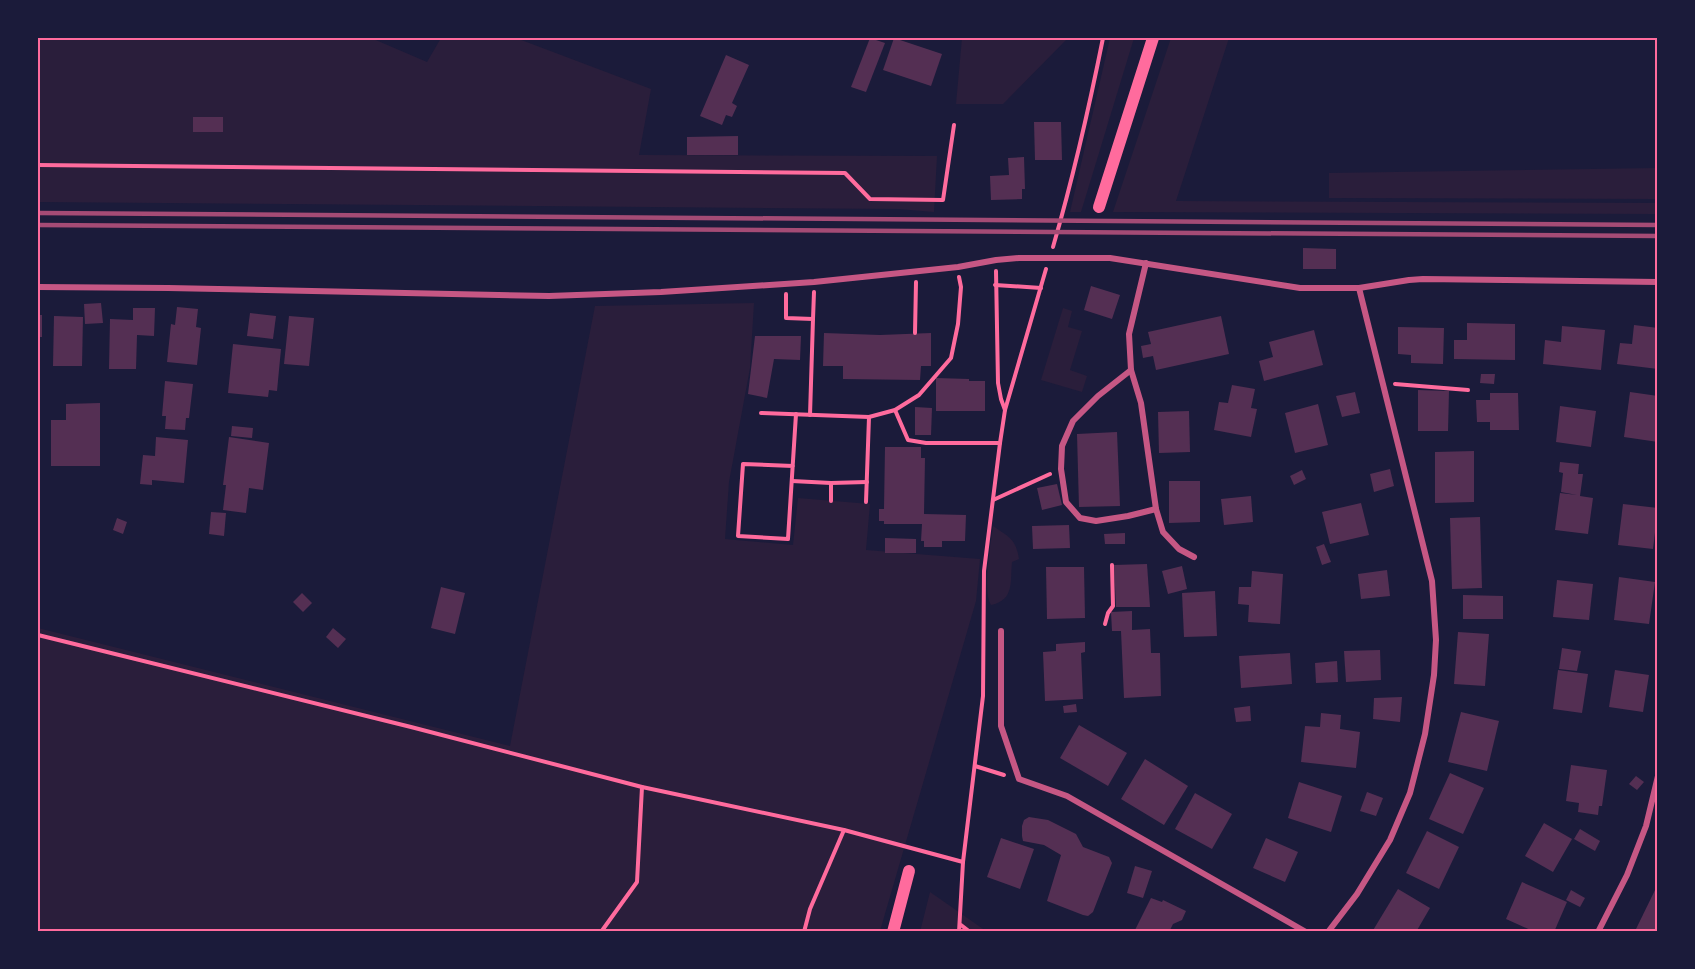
<svg xmlns="http://www.w3.org/2000/svg" width="1695" height="969" font-family="Manrope,sans-serif">
	<style>
		.green { fill: #2a1e3b }
		.building { fill: #542f53 }
		.lines { fill: none; stroke-linecap: round; stroke-linejoin: round }
		.path { stroke: #ff6b9d; stroke-width: 4 }
		.minor { stroke: #c65784; stroke-width: 6 }
		.secondary { stroke: #ff6b9d; stroke-width: 12 }
		.rail { stroke: #a44b75; stroke-width: 4.5 }
		.neatline { fill: none; stroke: #ff6b9d; stroke-width: 2 }
	</style>
	<rect width="100%" height="100%" fill="#1b1b3a"/>
	<!-- green -->
	<g class="green">
		<path d="M38,38H371L427,62L441,38H516L651,89L639,155L937,156L934,212L898,209L38,202Z"/>
		<path d="M962,38H1068L1003,104H956Z"/>
		<path d="M1110,38H1134L1081,212H1070Z"/>
		<path d="M1171,38H1229L1176,201L1657,203V214L1113,212Z"/>
		<path d="M1657,168V199L1329,198V173Z"/>
		<path d="M754,303L750,368L729,482L725,539L793,545L798,498L870,504L866,550L980,559L976,601L880,931L38,932V628L510,746L595,306Z"/>
		<path d="M1063,308L1072,311L1068,327L1082,331L1070,370L1087,376L1082,392L1041,380Z"/>
		<path d="M993,526C1009,537 1016,539 1019,559L1012,562C1010,581 1015,600 991,605C982,591 991,543 993,526Z"/>
		<path d="M930,892L986,931L920,932Z"/>
	</g>
	<!-- building -->
	<g class="building">
		<path d="M870,38L885,43L866,92L851,87Z"/>
		<path d="M894,38L942,54L931,86L883,70Z"/>
		<path d="M726,55L749,65L732,103L737,106L732,117L726,115L722,125L700,116Z"/>
		<rect x="193" y="117" width="30" height="15"/>
		<path d="M1034,122H1061L1062,160H1035Z"/>
		<path d="M738,136V155H687V137Z"/>
		<path d="M1024,157L1025,189H1022V199L991,200L990,176L1009,175L1008,158Z"/>
		<path d="M1303,248L1336,249V269H1303Z"/>
		<path d="M1091,286L1120,295L1112,319L1084,310Z"/>
		<path d="M101,303L103,323L85,324L84,304Z"/>
		<path d="M177,307L198,309L196,327L201,328L197,365L167,362L171,324L175,325Z"/>
		<path d="M133,308H155L154,336L137,335L136,369H109L110,319L133,320Z"/>
		<path d="M250,313L276,316L273,339L247,336Z"/>
		<rect x="38" y="315" width="4" height="22"/>
		<path d="M54,316L83,317L82,366H53Z"/>
		<path d="M289,316L314,318L309,366L284,364Z"/>
		<path d="M1221,316L1229,354L1156,370L1153,356L1143,358L1141,346L1151,344L1148,332Z"/>
		<path d="M1467,323L1515,324V360L1454,359V340H1467Z"/>
		<path d="M1634,325L1658,328V369L1617,364L1620,343L1632,344Z"/>
		<path d="M1562,326L1605,330L1601,370L1543,364L1545,340L1561,342Z"/>
		<path d="M1398,327L1444,328L1443,364L1411,363V355L1398,354Z"/>
		<path d="M1314,330L1323,365L1264,381L1259,361L1273,357L1269,342Z"/>
		<path d="M824,333L880,335L931,333V366H921L920,380L843,379V366H823Z"/>
		<path d="M755,336H801L800,360L774,359L767,398L748,394Z"/>
		<path d="M233,344L281,349L277,391L269,390L268,397L228,393Z"/>
		<path d="M1481,374H1495L1494,384L1480,383Z"/>
		<path d="M936,378L969,379V381H985V411H936Z"/>
		<path d="M165,381L193,384L189,418H186L185,430L165,429L166,416H162Z"/>
		<path d="M1232,385L1255,389L1251,408L1257,409L1251,437L1214,430L1219,402L1228,403Z"/>
		<path d="M1418,390L1449,391L1448,431H1418Z"/>
		<path d="M1355,392L1360,413L1342,417L1336,396Z"/>
		<path d="M1630,392L1658,396V442L1624,437Z"/>
		<path d="M1490,393H1518L1519,430H1490V422H1477L1476,400H1490Z"/>
		<path d="M100,403V466H51V420H66V404Z"/>
		<path d="M1318,404L1328,445L1295,453L1285,413Z"/>
		<path d="M1560,406L1596,411L1591,447L1556,442Z"/>
		<path d="M915,407L932,408L931,435H915Z"/>
		<path d="M1189,411L1190,452L1159,453L1158,412Z"/>
		<path d="M232,426L253,428L252,438L231,436Z"/>
		<path d="M1117,432L1120,506L1079,507L1077,434Z"/>
		<path d="M156,437L188,440L184,483L152,480V485L140,484L143,455L155,456Z"/>
		<path d="M229,437L269,443L263,490L249,488L246,513L223,510L226,485H223Z"/>
		<path d="M885,447H921V458H925L924,514L966,515L965,541H942V547H924V541H921L922,524H884V521H879V509H884Z"/>
		<path d="M1474,451V502L1435,503V452Z"/>
		<path d="M1560,462L1579,464L1578,474H1583L1580,496L1593,498L1588,534L1555,530L1560,493L1577,495L1561,492L1563,473L1559,472Z"/>
		<path d="M1390,469L1394,486L1374,492L1370,474Z"/>
		<path d="M1302,470L1306,479L1294,485L1290,476Z"/>
		<path d="M1169,481H1200V522L1169,523Z"/>
		<path d="M1057,484L1062,505L1042,510L1037,488Z"/>
		<path d="M1251,496L1253,522L1224,525L1221,499Z"/>
		<path d="M1361,503L1369,535L1330,544L1322,512Z"/>
		<path d="M1623,504L1658,508L1653,549L1618,545Z"/>
		<path d="M211,512L226,513L224,536L209,534Z"/>
		<path d="M1480,517L1482,588L1452,589L1450,518Z"/>
		<path d="M117,518L127,522L123,534L113,530Z"/>
		<path d="M1069,525L1070,548L1033,549L1032,526Z"/>
		<path d="M1125,533V544H1105L1104,534Z"/>
		<path d="M885,538L916,539V553H885Z"/>
		<path d="M1324,544L1331,562L1322,565L1316,547Z"/>
		<path d="M1147,564L1150,607H1116L1114,565Z"/>
		<path d="M1182,566L1187,589L1168,594L1162,571Z"/>
		<path d="M1046,567H1084L1085,618L1047,619Z"/>
		<path d="M1387,570L1390,596L1361,599L1358,574Z"/>
		<path d="M1252,571L1283,574L1280,624L1248,622L1249,605L1238,604L1239,587H1251Z"/>
		<path d="M1619,577L1655,582L1649,624L1614,620Z"/>
		<path d="M1557,580L1593,584L1589,620L1553,617Z"/>
		<path d="M441,587L465,593L455,634L431,628Z"/>
		<path d="M1215,591L1217,636L1184,637L1182,593Z"/>
		<path d="M302,593L312,603L303,612L293,602Z"/>
		<path d="M1463,595L1503,596V619H1463Z"/>
		<path d="M1132,611V630L1150,629L1151,653H1160L1161,696L1124,698L1121,631H1112L1111,612Z"/>
		<path d="M333,628L346,639L338,648L326,637Z"/>
		<path d="M1458,632L1489,634L1485,686L1454,684Z"/>
		<path d="M1085,642V652L1081,653L1083,699L1045,701L1043,652L1056,651V644Z"/>
		<path d="M1562,648L1581,651L1577,671L1559,669Z"/>
		<path d="M1380,650L1381,680L1346,682L1344,651Z"/>
		<path d="M1290,653L1292,684L1241,688L1239,656Z"/>
		<path d="M1337,661L1338,682L1316,683L1315,663Z"/>
		<path d="M1558,670L1588,674L1582,713L1553,709Z"/>
		<path d="M1615,670L1649,675L1643,712L1609,707Z"/>
		<path d="M1402,697L1400,722L1373,719L1374,698Z"/>
		<path d="M1076,704L1077,712L1064,713L1063,706Z"/>
		<path d="M1250,706L1251,721L1236,722L1234,708Z"/>
		<path d="M1461,712L1499,721L1487,771L1448,762Z"/>
		<path d="M1321,713L1341,715L1340,729L1360,732L1356,768L1301,762L1305,726L1320,727Z"/>
		<path d="M1079,725L1127,753L1108,786L1060,758Z"/>
		<path d="M1145,759L1188,786L1164,825L1121,799Z"/>
		<path d="M1571,765L1607,770L1602,806H1599L1598,815L1578,812L1579,803L1566,801Z"/>
		<path d="M1450,773L1484,788L1463,834L1429,819Z"/>
		<path d="M1636,776L1644,782L1637,790L1629,784Z"/>
		<path d="M1299,782L1342,796L1331,832L1288,818Z"/>
		<path d="M1367,792L1383,798L1376,816L1360,811Z"/>
		<path d="M1195,793L1232,814L1212,849L1175,829Z"/>
		<path d="M1029,817L1048,820L1076,834L1083,847L1109,857L1112,863L1093,912L1088,916L1083,915L1047,901L1061,855L1044,845L1023,841L1022,836V826L1024,820Z"/>
		<path d="M1544,823L1572,839L1553,872L1525,856Z"/>
		<path d="M1580,829L1600,841L1595,851L1574,839Z"/>
		<path d="M1427,831L1459,847L1439,889L1406,873Z"/>
		<path d="M1001,838L1034,849L1020,889L987,877Z"/>
		<path d="M1266,838L1298,852L1285,882L1253,868Z"/>
		<path d="M1135,866L1152,871L1143,898L1127,893Z"/>
		<path d="M1522,882L1567,902L1554,932H1535L1506,919Z"/>
		<path d="M1658,884V932H1643L1636,929Z"/>
		<path d="M1398,889L1430,908L1416,932H1372Z"/>
		<path d="M1571,890L1585,898L1580,907L1566,900Z"/>
		<path d="M1151,898L1162,902L1163,900L1186,911L1182,920L1173,924L1169,932H1134Z"/>
	</g>
	<g class="lines">
		<!-- path -->
		<g class="path">
			<path d="M38,165L845,173L870,199L943,200L954,125"/>
			<path d="M1053,247C1073,178 1089,108 1103,38"/>
			<path d="M996,271L998,383L1001,399L1005,410"/>
			<path d="M995,285L1041,288"/>
			<path d="M786,294V318L813,319L810,415"/>
			<path d="M813,319L814,292"/>
			<path d="M915,333L916,282"/>
			<path d="M1395,384L1468,390"/>
			<path d="M895,410L908,440L926,443H1000"/>
			<path d="M761,413L869,417L895,410L919,395L951,358L958,324L961,287L959,277"/>
			<path d="M793,466L743,464L738,536L788,539L796,414"/>
			<path d="M792,481L831,483L867,482"/>
			<path d="M993,500L1050,474"/>
			<path d="M831,501V483"/>
			<path d="M866,502L869,417"/>
			<path d="M1105,624L1108,613L1113,606L1112,565"/>
			<path d="M38,635L411,727L642,787L844,830L963,862"/>
			<path d="M975,766L1004,775"/>
			<path d="M961,925L970,932"/>
			<path d="M601,932L637,882L642,787"/>
			<path d="M804,932L810,909L844,830"/>
			<path d="M959,932L963,862L983,696L984,571L1000,443L1005,410L1046,269"/>
		</g>
		<!-- minor -->
		<g class="minor">
			<path d="M1146,263L1129,334L1131,370L1141,403L1156,509L1163,532L1179,549L1194,557"/>
			<path d="M38,287L168,288L549,296L661,292L814,282L958,267L996,260L1019,258H1110L1300,288H1359L1409,280L1423,279L1658,282"/>
			<path d="M1131,370L1098,396L1073,421L1062,446L1061,469L1066,502L1080,518L1096,521L1128,516L1156,509"/>
			<path d="M1001,631V726L1019,779L1067,796L1306,932"/>
			<path d="M1328,932L1357,894L1390,840L1410,793L1425,734L1434,675L1436,640L1432,581L1359,288"/>
			<path d="M1598,932L1627,875L1646,826L1658,776"/>
		</g>
		<!-- secondary -->
		<g class="secondary">
			<path d="M1099,207L1153,38"/>
			<path d="M893,932L909,871"/>
		</g>
		<!-- rail -->
		<g class="rail">
			<path d="M38,213L1658,225"/>
			<path d="M38,225L1658,236"/>
		</g>
	</g>
	<!-- border -->
	<rect width="1695" height="969" fill="none" stroke="#1b1b3a" stroke-width="78"/>
	<rect x="39" y="39" width="1617" height="891" class="neatline"/>
</svg>
